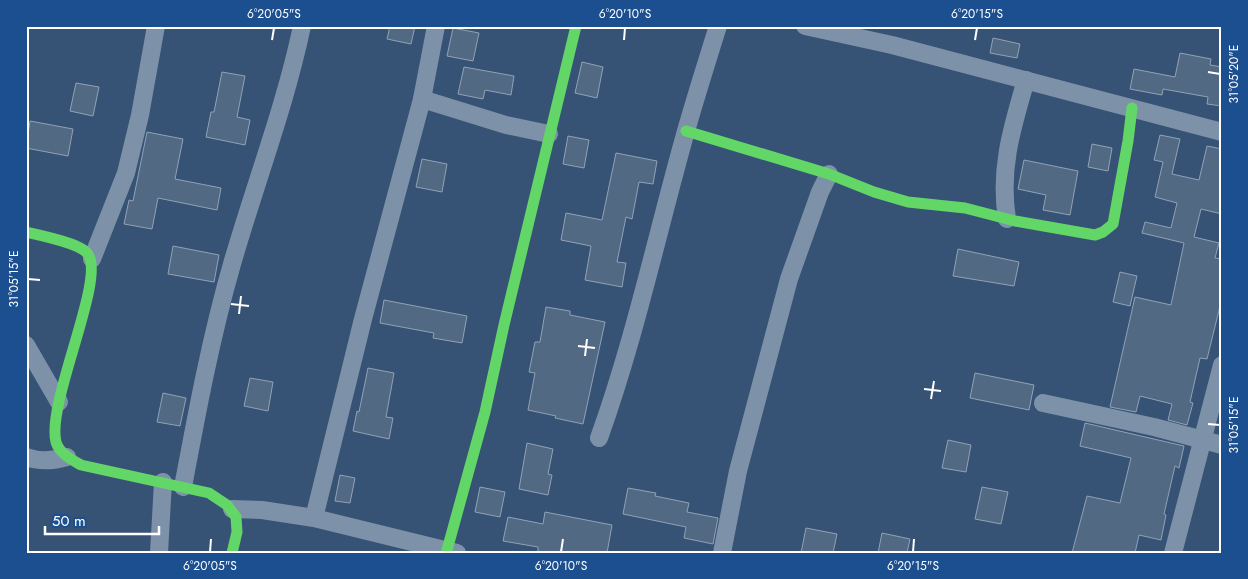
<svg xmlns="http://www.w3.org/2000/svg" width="1248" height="579" font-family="Jost,sans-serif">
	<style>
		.building { fill: #526984; stroke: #92a2b6 }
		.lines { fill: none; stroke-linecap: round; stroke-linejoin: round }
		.street { stroke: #7d92a8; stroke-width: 18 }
		.fast { stroke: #63d668; stroke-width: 11 }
		.ticks { fill: none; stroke: #fff; stroke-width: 2 }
		.neatline { fill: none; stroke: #fff; stroke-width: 2 }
		.ticks-label { font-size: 12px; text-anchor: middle; fill: #fff }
	</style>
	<rect width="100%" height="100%" fill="#365274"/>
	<!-- building -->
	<g class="building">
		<path d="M390,26H415L411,44L387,39Z"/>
		<path d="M453,28L479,33L473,61L447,56Z"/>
		<path d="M993,38L1020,44L1017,58L990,53Z"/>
		<path d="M1180,53L1211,59L1210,65L1222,67V106L1207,104L1208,97L1163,89L1162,95L1130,89L1134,69L1175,77Z"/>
		<path d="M582,62L603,67L597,98L575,93Z"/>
		<path d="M464,67L514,76L511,95L485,90L483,99L458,94Z"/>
		<path d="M222,72L245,76L237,117L250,120L245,145L206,137L211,112H214Z"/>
		<path d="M76,83L99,87L93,116L70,111Z"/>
		<path d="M30,121L73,129L68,156L26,148Z"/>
		<path d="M147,132L183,139L175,179L221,188L217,210L158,198L152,229L124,224L129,200L133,201Z"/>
		<path d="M1160,135L1180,139L1172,174L1199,180L1207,146L1222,149V214L1201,209L1194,237L1219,243L1215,258L1222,259V298L1207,359L1200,358L1190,402L1193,403L1187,425L1168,420L1172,404L1140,396L1136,412L1110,407L1135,297L1171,305L1184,243L1142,233L1145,222L1171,228L1177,203L1155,197L1163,162L1154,160Z"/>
		<path d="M568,136L589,140L584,168L563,164Z"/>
		<path d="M1092,144L1112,148L1108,171L1088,167Z"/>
		<path d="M616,153L657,161L653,184L639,182L632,219L626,217L617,262L626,263L622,287L585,280L591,246L561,240L566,213L602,220Z"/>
		<path d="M422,159L447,164L442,192L416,187Z"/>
		<path d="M1024,160L1078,171L1070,215L1043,210L1046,195L1018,189Z"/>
		<path d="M173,246L219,255L214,282L168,274Z"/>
		<path d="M958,249L1019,262L1014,286L953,276Z"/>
		<path d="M1120,272L1137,276L1130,306L1113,302Z"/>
		<path d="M384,300L467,316L462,343L433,338L434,333L380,323Z"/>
		<path d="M546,307L570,311V315L605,322L583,424L555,418L556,416L528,410L535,373L529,372L535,342H540Z"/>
		<path d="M368,368L394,373L386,417L393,418L389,439L353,431L357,411L359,412Z"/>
		<path d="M975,373L1034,385L1029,410L970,398Z"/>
		<path d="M250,378L273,382L268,411L244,406Z"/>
		<path d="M163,393L186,398L180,426L157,422Z"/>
		<path d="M1085,423L1184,446L1179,468L1175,466L1164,514L1166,515L1161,540L1139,535L1135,553H1072L1087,496L1120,503L1131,458L1080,446Z"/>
		<path d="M948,440L971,445L966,472L942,468Z"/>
		<path d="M527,443L553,449L548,474L552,475L548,495L519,489Z"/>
		<path d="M340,475L355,478L350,503L335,501Z"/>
		<path d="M480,487L505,492L500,517L475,512Z"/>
		<path d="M982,487L1008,492L1001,524L975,519Z"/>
		<path d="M628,488L656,493L655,496L689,503L687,512L718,518L713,544L684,538L686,527L623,514Z"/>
		<path d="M545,512L612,525L607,553H545L538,551V547L503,541L508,517L543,524Z"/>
		<path d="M806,528L837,534L833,553H801Z"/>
		<path d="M882,533L910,539L907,553H878Z"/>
	</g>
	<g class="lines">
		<!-- street -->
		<g class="street">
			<path d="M805,26L892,45L1222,132"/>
			<path d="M422,99L506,125L549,134"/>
			<path d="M1007,219C999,169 1012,128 1026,80"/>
			<path d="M92,259L126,173L140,115L156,26"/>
			<path d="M26,345L59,402"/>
			<path d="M1043,403L1154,427L1222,445"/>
			<path d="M599,438C635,338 657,234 686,131C696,96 707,61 718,26"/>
			<path d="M26,457C40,462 53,461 67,457"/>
			<path d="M183,487C197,412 211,337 232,264C255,184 285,107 302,26"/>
			<path d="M232,509L262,510L314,518L457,553"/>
			<path d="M314,518L363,319L422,99L436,26"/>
			<path d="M159,553L163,482"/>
			<path d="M722,553L738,471L789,279L820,192L829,174"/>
			<path d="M1173,553L1222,365"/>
		</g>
		<!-- fast -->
		<g class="fast">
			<path d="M686,131L829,174L874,192L908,202L965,208L1015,221L1095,235L1103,232L1113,224L1128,141L1132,108"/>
			<path d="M26,232C39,235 79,243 87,253C108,275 46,402 56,442C59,453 72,460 81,465L209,493L227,505L236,517L237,532L232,553"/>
			<path d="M447,550L485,412L504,325L576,26"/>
		</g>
	</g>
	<!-- ticks -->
	<path class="ticks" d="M272,40L274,28M624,40L625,28M975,40L977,28M1208,72L1220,74M28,279L40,280M231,304L249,306M239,314L241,296M578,346L595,348M585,356L587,339M924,389L941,391M931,399L934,381M1208,424L1220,425M210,552L211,539M561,552L563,539M913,552L914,539"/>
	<!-- border -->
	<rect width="1248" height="579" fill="none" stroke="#1b4f8f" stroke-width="55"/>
	<!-- scale -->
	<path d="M45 526v8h114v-8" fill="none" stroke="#ffffff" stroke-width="2.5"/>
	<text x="52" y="526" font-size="15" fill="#ffffff" stroke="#1b4f8f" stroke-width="4" paint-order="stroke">50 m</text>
	<rect x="28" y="28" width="1192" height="524" class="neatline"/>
	<g class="ticks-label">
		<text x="274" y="18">6°20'05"S</text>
		<text x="625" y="18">6°20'10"S</text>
		<text x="977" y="18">6°20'15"S</text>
		<text transform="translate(1234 74) rotate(-90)" y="4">31°05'20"E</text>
		<text transform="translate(14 279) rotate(-90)" y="4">31°05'15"E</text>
		<text transform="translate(1234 425) rotate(-90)" y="4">31°05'15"E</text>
		<text x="210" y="570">6°20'05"S</text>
		<text x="561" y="570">6°20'10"S</text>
		<text x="913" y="570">6°20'15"S</text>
	</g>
</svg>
